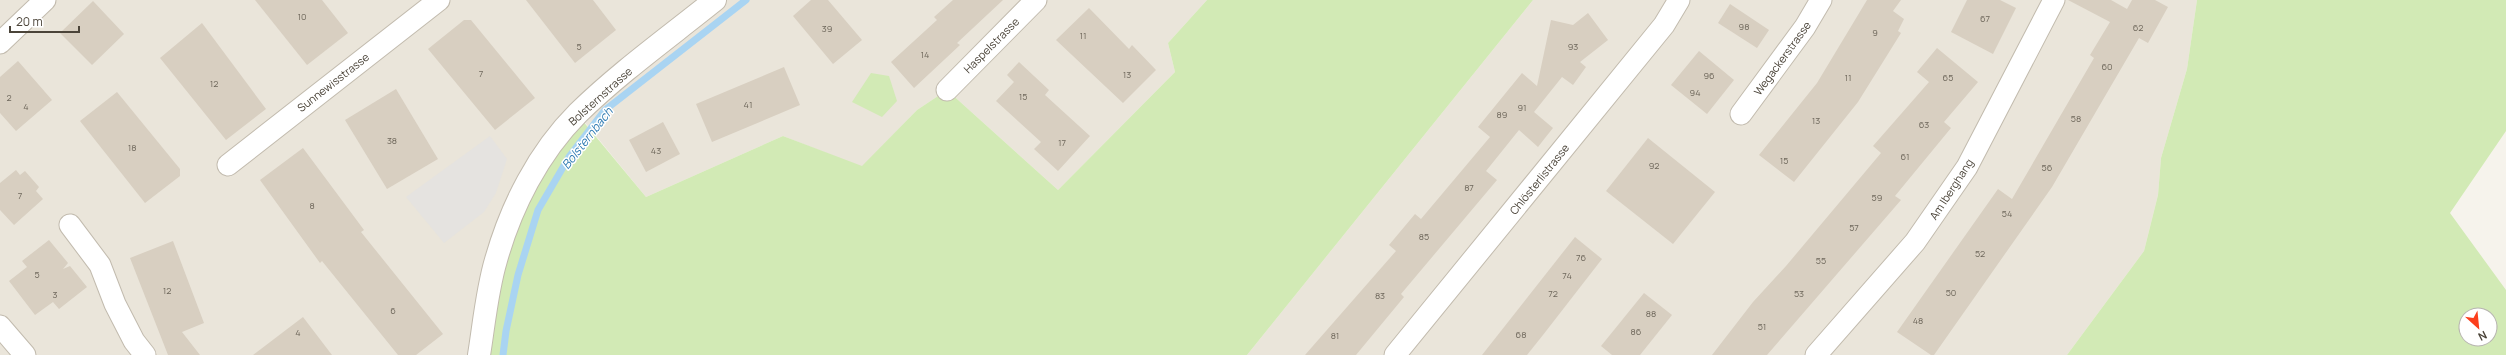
<svg xmlns="http://www.w3.org/2000/svg" width="2506" height="355" font-family="Manrope,sans-serif">
	<style>
		.residential { fill: #eae5da }
		.green { fill: #d2eab5; fill-rule: evenodd }
		.parking { fill: #e5e3e0 }
		.lines { fill: none; stroke-linecap: round; stroke-linejoin: round }
		.stream { stroke: #a9d4f2; stroke-width: 7 }
		.building { fill: #d8cfc1 }
		.minor-casing { stroke: #c2bbae; stroke-width: 23 }
		.tertiary-casing { stroke: #c2bbae; stroke-width: 24 }
		.minor { stroke: #fff; stroke-width: 21 }
		.tertiary { stroke: #fff; stroke-width: 22 }
		.labels { text-anchor: middle; dominant-baseline: central; stroke-width: 3; stroke-linejoin: round; paint-order: stroke }
		.number-label { font-size: 9px; fill: #6e675b }
		.street-label { font-size: 11px; fill: #4b4439; stroke: #fff }
		.water-label { font-size: 12px; font-style: italic; fill: #2e7ab2; stroke: #fff }
	</style>
	<rect width="100%" height="100%" fill="#f6f3ec"/>
	<!-- residential -->
	<g class="residential">
		<path d="M0,0H1207L1168,43L1175,72L1058,190L947,90L917,110L862,167L783,136L646,197L578,114L479,355H0Z"/>
		<path d="M1533,0H2197L2187,69L2161,158L2158,195L2144,251L2067,355H1247Z"/>
	</g>
	<!-- green -->
	<g class="green">
		<path d="M1207,0H1533L1247,355H479L495,262L577,114L646,197L783,136L862,166L917,110L947,90L1058,190L1175,72L1168,43Z"/>
		<path d="M2197,0H2506V131L2450,213L2506,290V355H2067L2144,251L2158,195L2161,158L2187,69ZM2466,315H2490V339H2466Z"/>
		<path d="M871,73L889,76L897,101L882,117L852,102Z"/>
	</g>
	<!-- parking -->
	<path class="parking" d="M490,136L507,159L496,193L484,212L444,243L406,197Z"/>
	<g class="lines">
		<!-- stream -->
		<path class="stream" d="M503,355L506,331L518,275L538,210L569,157L605,110L746,0"/>
	</g>
	<!-- building -->
	<g class="building">
		<path d="M255,0H322L348,33L307,65Z"/>
		<path d="M526,0H593L616,30L575,63Z"/>
		<path d="M811,0H828L862,40L833,64L793,16Z"/>
		<path d="M953,0H1003L957,43L960,45L914,88L891,62L937,20L934,17Z"/>
		<path d="M1867,0H1901L1893,11L1904,19L1898,31L1901,33L1858,102L1794,182L1759,155L1817,83Z"/>
		<path d="M1967,0H2000L2016,8L1993,54L1951,32Z"/>
		<path d="M2068,0H2111L2127,9L2132,0H2155L2168,7L2148,43L2139,38L2052,187L1934,355H1931L1897,332L1998,189L2012,199L2094,58L2090,55L2110,22Z"/>
		<path d="M93,1L124,34L92,65L60,33Z"/>
		<path d="M1730,4L1769,30L1757,48L1718,23Z"/>
		<path d="M1089,8L1129,49L1132,45L1156,70L1123,103L1056,40Z"/>
		<path d="M1588,13L1608,40L1580,62L1586,67L1573,85L1562,77L1534,112L1553,128L1545,138L1538,147L1519,130L1486,171L1497,180L1401,294L1404,297L1356,355H1305L1396,251L1389,245L1415,214L1421,219L1490,137L1478,127L1522,73L1537,86L1551,20L1573,25Z"/>
		<path d="M464,20H471L535,98L495,130L428,49Z"/>
		<path d="M202,23L266,109L226,140L160,58Z"/>
		<path d="M1937,48L1978,82L1944,122L1951,128L1895,196L1901,200L1767,355H1712L1753,302L1786,266L1881,153L1873,146L1929,82L1917,72Z"/>
		<path d="M1699,51L1734,80L1707,114L1671,85Z"/>
		<path d="M18,61L52,100L16,131L0,113V77Z"/>
		<path d="M1019,62L1049,90L1045,95L1090,136L1058,171L1034,149L1041,142L996,101L1014,82L1007,75Z"/>
		<path d="M784,67L800,105L712,142L696,104Z"/>
		<path d="M396,89L438,159L387,189L345,120Z"/>
		<path d="M117,92L180,169V176L145,203L80,121Z"/>
		<path d="M663,122L680,154L646,172L629,140Z"/>
		<path d="M1648,138L1715,192L1673,244L1606,191Z"/>
		<path d="M303,148L364,230L361,232L443,334L416,355H398L322,261L320,263L260,180Z"/>
		<path d="M16,170L20,175L25,171L39,187L36,191L43,199L14,225L0,210V183Z"/>
		<path d="M1575,237L1602,259L1543,335L1527,355H1482Z"/>
		<path d="M49,240L68,263L63,269L70,266L87,287L59,309L53,302L35,315L9,281L27,267L22,261Z"/>
		<path d="M173,241L204,323L182,332L200,355H168L130,258Z"/>
		<path d="M1644,293L1672,315L1640,355H1612L1601,346Z"/>
		<path d="M303,317L332,355H253Z"/>
	</g>
	<g class="lines">
		<defs>
			<g id="minor">
				<path d="M0,43L45,0"/>
				<path d="M947,90L1036,0"/>
				<path d="M1741,114L1805,27L1821,0"/>
				<path d="M228,165L439,0"/>
				<path d="M70,225L100,265L115,304L134,341L145,355"/>
				<path d="M0,326L25,355"/>
				<path d="M1395,355L1664,25L1679,0"/>
				<path d="M1816,355L1915,242L1967,167L2054,0"/>
			</g>
			<path id="tertiary" d="M479,355C484,324 487,290 496,260C511,207 538,153 578,113C620,72 669,37 715,0"/>
		</defs>
		<!-- minor casing -->
		<use href="#minor" class="minor-casing"/>
		<!-- tertiary casing -->
		<use href="#tertiary" class="tertiary-casing"/>
		<!-- minor -->
		<use href="#minor" class="minor"/>
		<!-- tertiary -->
		<use href="#tertiary" class="tertiary"/>
	</g>
	<g class="labels">
		<!-- number labels -->
		<g class="number-label">
			<text x="302" y="16">10</text>
			<text x="1985" y="18">67</text>
			<text x="1744" y="26">98</text>
			<text x="2138" y="27">62</text>
			<text x="827" y="28">39</text>
			<text x="1875" y="32">9</text>
			<text x="1083" y="35">11</text>
			<text x="579" y="46">5</text>
			<text x="1573" y="46">93</text>
			<text x="925" y="54">14</text>
			<text x="2107" y="66">60</text>
			<text x="481" y="73">7</text>
			<text x="1127" y="74">13</text>
			<text x="1709" y="75">96</text>
			<text x="1848" y="77">11</text>
			<text x="1948" y="77">65</text>
			<text x="214" y="83">12</text>
			<text x="1695" y="92">94</text>
			<text x="1023" y="96">15</text>
			<text x="9" y="97">2</text>
			<text x="748" y="104">41</text>
			<text x="26" y="106">4</text>
			<text x="1522" y="107">91</text>
			<text x="1502" y="114">89</text>
			<text x="2076" y="118">58</text>
			<text x="1816" y="120">13</text>
			<text x="1924" y="124">63</text>
			<text x="392" y="140">38</text>
			<text x="1062" y="142">17</text>
			<text x="132" y="147">18</text>
			<text x="656" y="150">43</text>
			<text x="1905" y="156">61</text>
			<text x="1784" y="160">15</text>
			<text x="1654" y="165">92</text>
			<text x="2047" y="167">56</text>
			<text x="1469" y="187">87</text>
			<text x="20" y="195">7</text>
			<text x="1877" y="197">59</text>
			<text x="312" y="205">8</text>
			<text x="2007" y="213">54</text>
			<text x="1854" y="227">57</text>
			<text x="1424" y="236">85</text>
			<text x="1980" y="253">52</text>
			<text x="1581" y="257">76</text>
			<text x="1821" y="260">55</text>
			<text x="37" y="274">5</text>
			<text x="1567" y="275">74</text>
			<text x="167" y="290">12</text>
			<text x="1951" y="292">50</text>
			<text x="1553" y="293">72</text>
			<text x="1799" y="293">53</text>
			<text x="55" y="294">3</text>
			<text x="1380" y="295">83</text>
			<text x="393" y="310">6</text>
			<text x="1651" y="313">88</text>
			<text x="1918" y="320">48</text>
			<text x="1762" y="326">51</text>
			<text x="1636" y="331">86</text>
			<text x="298" y="332">4</text>
			<text x="1521" y="334">68</text>
			<text x="1335" y="335">81</text>
		</g>
		<!-- street labels -->
		<g class="street-label">
			<text transform="translate(991 45) rotate(-45)">Haspelstrasse</text>
			<text transform="translate(1782 58) rotate(-54)">Wegackerstrasse</text>
			<text transform="translate(333 82) rotate(-38)">Sunnewisstrasse</text>
			<text transform="translate(600 96) rotate(-42)">Bolsternstrasse</text>
			<text transform="translate(1539 179) rotate(-51)">Chlösterlistrasse</text>
			<text transform="translate(1951 189) rotate(-57)">Am Iberghang</text>
		</g>
		<!-- water labels -->
		<g class="water-label">
			<text transform="translate(587 138) rotate(-52)">Bolsternbach</text>
		</g>
	</g>
	<!-- north arrow -->
	<g transform="translate(2478 327) rotate(153)"><circle r="19" fill="#ffffff" stroke="#b7b4b0"/>
	<path d="M0-3L7 15L0 10L-7 15Z" fill="#fc3f1d"/>
	<text y="-6" font-size="11" font-weight="bold" text-anchor="middle" fill="#4b4439">N</text>
	</g>
	<!-- scale -->
	<path d="M10 26v6h69v-6" fill="none" stroke="#4b4439" stroke-width="2"/>
	<text x="16" y="26" font-size="12" fill="#4b4439" stroke="#ffffff" stroke-width="3" paint-order="stroke">20 m</text>
</svg>
